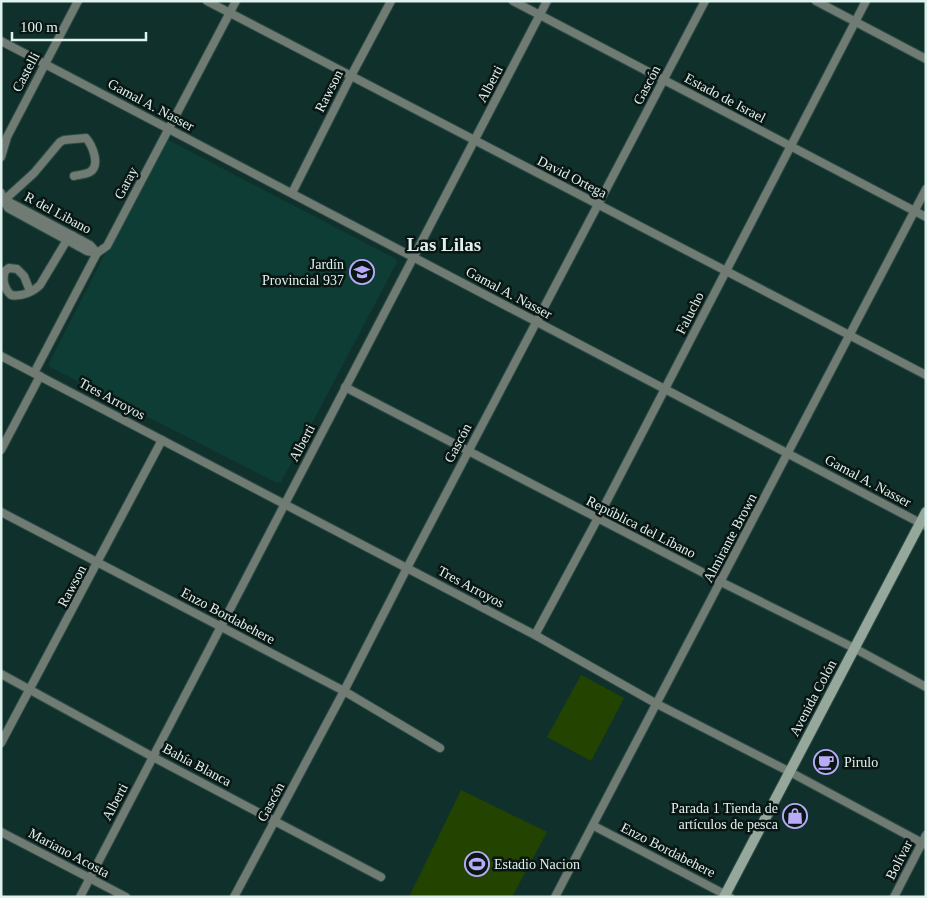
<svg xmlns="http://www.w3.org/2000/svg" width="927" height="898" font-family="Georgia,serif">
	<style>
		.built { fill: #0e3d35 }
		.green { fill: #240 }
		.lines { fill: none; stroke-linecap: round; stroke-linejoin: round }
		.minor-casing { stroke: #2d4c46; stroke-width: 10 }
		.secondary-casing { stroke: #2d4c46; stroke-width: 12 }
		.minor { stroke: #6f7b73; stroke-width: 8 }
		.secondary { stroke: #96a89c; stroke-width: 10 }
		.labels { text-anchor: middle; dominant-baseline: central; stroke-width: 5; stroke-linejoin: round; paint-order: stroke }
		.street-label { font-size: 14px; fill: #e0f2ed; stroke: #091613 }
		.poi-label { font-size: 14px; fill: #e0f2ed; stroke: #091613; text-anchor: end }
		.district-label { font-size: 19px; font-weight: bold; fill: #e0f2ed; stroke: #091613 }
	</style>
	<rect width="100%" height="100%" fill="#10312b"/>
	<!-- built -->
	<path class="built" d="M168,140L396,259L397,262L281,482L277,483L50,367L49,363L106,252H109Z"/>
	<!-- green -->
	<g class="green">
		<path d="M581,675L624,698L591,761L547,737Z"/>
		<path d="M461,790L547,832L512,897H409Z"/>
	</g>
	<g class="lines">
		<defs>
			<g id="minor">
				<path d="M207,1L926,375"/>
				<path d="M513,1L926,217"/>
				<path d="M816,1L926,59"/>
				<path d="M1,41L926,526"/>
				<path d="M1,157L7,137L78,1"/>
				<path d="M1,193L8,208L87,251L97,253"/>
				<path d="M292,193L351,76L391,1"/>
				<path d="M3,201L11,203L90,245L97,253"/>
				<path d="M1,203L34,173L60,142L64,140L86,138C92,145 101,165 90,172C86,174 79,175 74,176"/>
				<path d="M30,291L24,276L17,269L9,268L5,271C2,279 4,289 11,295C22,297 33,292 40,285L67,240L73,236"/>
				<path d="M1,356L535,635L657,704L790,772L926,845"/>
				<path d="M34,373L97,253L107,246L236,1"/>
				<path d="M345,387L721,582L854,648L926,687"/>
				<path d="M1,450L40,376"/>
				<path d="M1,512L344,691L440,748"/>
				<path d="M535,635L598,518L866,1"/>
				<path d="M1,674L153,757L381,877"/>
				<path d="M1,743L162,440"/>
				<path d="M594,826L730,897"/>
				<path d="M1,832L126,897"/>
				<path d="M80,897L547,1"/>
				<path d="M234,897L344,691L407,568L705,1"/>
				<path d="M555,897L926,189"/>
				<path d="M894,897L926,835"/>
			</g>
			<path id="secondary" d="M724,897L926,512"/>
		</defs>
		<!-- minor casing -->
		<use href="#minor" class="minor-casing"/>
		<!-- secondary casing -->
		<use href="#secondary" class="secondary-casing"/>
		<!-- minor -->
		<use href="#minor" class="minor"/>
		<!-- secondary -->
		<use href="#secondary" class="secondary"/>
	</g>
	<!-- icons -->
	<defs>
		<symbol id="school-ring" viewBox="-11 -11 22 22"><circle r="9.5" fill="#091613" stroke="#b8abf7" stroke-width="1.5"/><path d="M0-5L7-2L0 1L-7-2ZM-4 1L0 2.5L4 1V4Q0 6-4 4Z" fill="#b8abf7"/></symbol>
		<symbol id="cafe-ring" viewBox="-11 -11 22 22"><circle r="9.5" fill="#091613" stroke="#b8abf7" stroke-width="1.5"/><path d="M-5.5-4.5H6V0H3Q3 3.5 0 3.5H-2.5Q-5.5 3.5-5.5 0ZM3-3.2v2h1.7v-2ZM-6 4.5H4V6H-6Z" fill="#b8abf7"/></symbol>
		<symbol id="shop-ring" viewBox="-11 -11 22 22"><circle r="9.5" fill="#091613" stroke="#b8abf7" stroke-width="1.5"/><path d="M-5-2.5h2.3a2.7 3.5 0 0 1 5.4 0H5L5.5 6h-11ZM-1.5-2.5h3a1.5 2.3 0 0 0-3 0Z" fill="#b8abf7"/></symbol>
		<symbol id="stadium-ring" viewBox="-11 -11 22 22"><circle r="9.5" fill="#091613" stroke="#b8abf7" stroke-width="1.5"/><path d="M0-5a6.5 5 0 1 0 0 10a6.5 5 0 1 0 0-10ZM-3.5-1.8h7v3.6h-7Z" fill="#b8abf7"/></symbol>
	</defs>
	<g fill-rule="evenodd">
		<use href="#school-ring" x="348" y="258" width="28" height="28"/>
		<use href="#cafe-ring" x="812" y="748" width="28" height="28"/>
		<use href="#shop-ring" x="781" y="802" width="28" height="28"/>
		<use href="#stadium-ring" x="463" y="850" width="28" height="28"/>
	</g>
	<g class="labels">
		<!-- street labels -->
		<g class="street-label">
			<text transform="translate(26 72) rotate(-62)">Castelli</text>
			<text transform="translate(490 84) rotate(-62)">Alberti</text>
			<text transform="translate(647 85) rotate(-62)">Gascón</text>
			<text transform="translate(329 91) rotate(-63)">Rawson</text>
			<text transform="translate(725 98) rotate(28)">Estado de Israel</text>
			<text transform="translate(151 105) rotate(28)">Gamal A. Nasser</text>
			<text transform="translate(572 177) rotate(27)">David Ortega</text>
			<text transform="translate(126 183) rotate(-62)">Garay</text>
			<text transform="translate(58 213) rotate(28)">R del Libano</text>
			<text transform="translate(509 293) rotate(28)">Gamal A. Nasser</text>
			<text transform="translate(690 313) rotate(-63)">Falucho</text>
			<text transform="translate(112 399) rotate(28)">Tres Arroyos</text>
			<text transform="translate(302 443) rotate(-62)">Alberti</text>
			<text transform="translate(458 443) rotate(-62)">Gascón</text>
			<text transform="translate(868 481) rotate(28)">Gamal A. Nasser</text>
			<text transform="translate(641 527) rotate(27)">República del Líbano</text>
			<text transform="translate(730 538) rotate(-62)">Almirante Brown</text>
			<text transform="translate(72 586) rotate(-62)">Rawson</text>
			<text transform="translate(471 587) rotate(28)">Tres Arroyos</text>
			<text transform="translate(228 616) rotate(28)">Enzo Bordabehere</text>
			<text transform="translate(813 698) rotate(-62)">Avenida Colón</text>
			<text transform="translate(197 765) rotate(28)">Bahía Blanca</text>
			<text transform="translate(115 802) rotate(-62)">Alberti</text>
			<text transform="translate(271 802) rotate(-62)">Gascón</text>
			<text transform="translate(668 850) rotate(27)">Enzo Bordabehere</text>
			<text transform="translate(69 853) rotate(28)">Mariano Acosta</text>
			<text transform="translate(899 860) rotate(-63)">Bolívar</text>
		</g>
		<!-- poi labels -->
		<g class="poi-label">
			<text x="344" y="264">Jardín<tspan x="344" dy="16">Provincial 937</tspan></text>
			<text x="844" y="762" text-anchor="start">Pirulo</text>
			<text x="778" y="808">Parada 1 Tienda de<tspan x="778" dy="16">artículos de pesca</tspan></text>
			<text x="494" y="864" text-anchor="start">Estadio Nacion</text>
		</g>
		<!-- district labels -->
		<g class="district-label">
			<text x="444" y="244">Las Lilas</text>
		</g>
	</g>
	<!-- border -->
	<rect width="927" height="898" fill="none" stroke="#e0f2ed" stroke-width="5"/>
	<!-- scale -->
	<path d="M12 32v8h134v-8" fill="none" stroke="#e0f2ed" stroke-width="2.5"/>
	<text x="20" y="32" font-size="15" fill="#e0f2ed" stroke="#091613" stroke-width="4" paint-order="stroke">100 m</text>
</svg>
